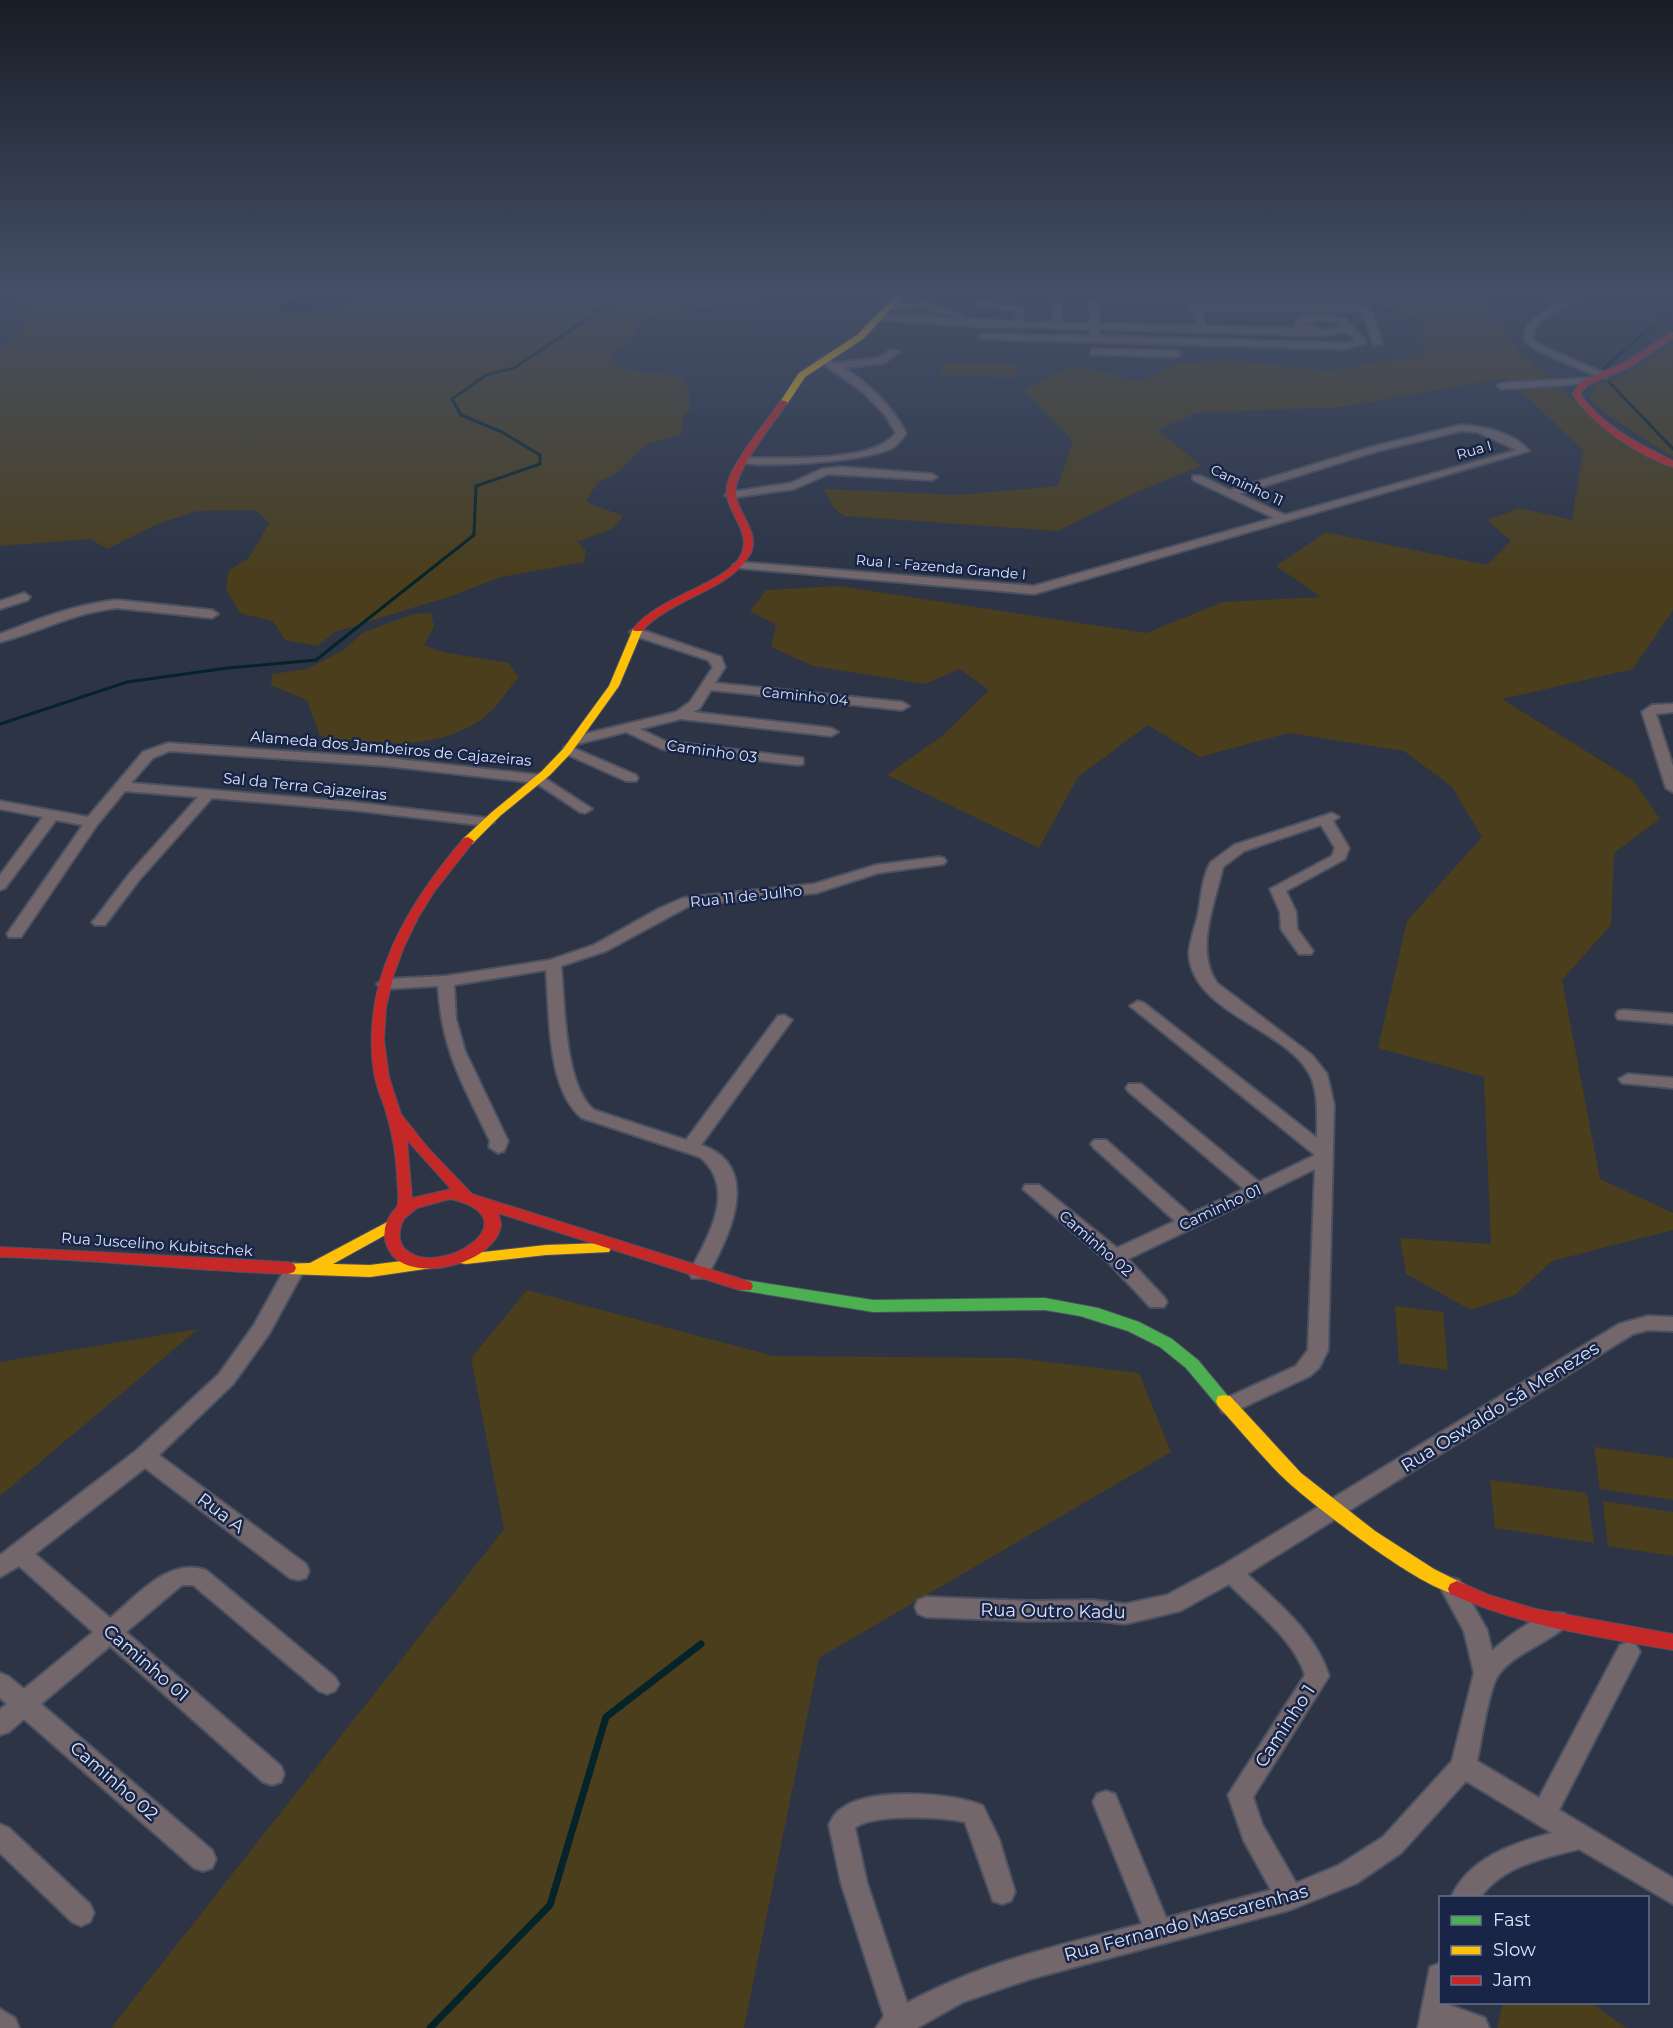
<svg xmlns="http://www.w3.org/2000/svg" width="1673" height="2028" font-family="Montserrat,sans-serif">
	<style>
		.green { fill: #4a3e1c }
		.water { fill: #04242a }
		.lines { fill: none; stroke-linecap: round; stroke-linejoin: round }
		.stream-far1 { stroke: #04242a; stroke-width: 3 }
		.stream { stroke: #04242a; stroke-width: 7 }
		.street-casing { stroke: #4a5161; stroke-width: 4 }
		.fast-casing { stroke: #4a5161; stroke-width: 2 }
		.slow-casing { stroke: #4a5161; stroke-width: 2 }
		.jam-casing { stroke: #4a5161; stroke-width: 2 }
		.street { fill: #73676b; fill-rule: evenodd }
		.fast { fill: #4caf50; fill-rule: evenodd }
		.slow { fill: #ffc107; fill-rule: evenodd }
		.jam { fill: #c62828; fill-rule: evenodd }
		.labels { text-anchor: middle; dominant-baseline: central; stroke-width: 5; stroke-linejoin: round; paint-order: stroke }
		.far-street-label { font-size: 14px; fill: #dae4fa; stroke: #192546 }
		.street-label { font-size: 15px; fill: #dae4fa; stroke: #192546 }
		.near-street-label { font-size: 18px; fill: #dae4fa; stroke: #192546 }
	</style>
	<rect width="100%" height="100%" fill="#2c3446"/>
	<!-- green -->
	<g class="green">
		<path d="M24,292H323L279,305L281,313L394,292H758L761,297L638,319L634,336L612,356L619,368L682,377L689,391L690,409L683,417L681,434L647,444L618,472L597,483L586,502L624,516L612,529L577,542L586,551L584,562L501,577L451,596L335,632L318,646L285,640L273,621L240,613L226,589L229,570L249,558L269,523L256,510L197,511L158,524L107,549L90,539L0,546V350L19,334L30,318L18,299Z"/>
		<path d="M1075,292H1323L1268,301L1100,297Z"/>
		<path d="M1332,292H1433L1485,303L1518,350L1577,403L1648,456L1673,468V610L1633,669L1502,699L1634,781L1660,819L1614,853L1611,925L1562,980L1600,1179L1673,1213V1230L1552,1261L1515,1295L1471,1310L1406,1274L1400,1238L1491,1244L1484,1077L1378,1048L1407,921L1482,837L1452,787L1404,751L1289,733L1200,757L1148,725L1078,777L1039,848L887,775L942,736L989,690L960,669L925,684L813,666L771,647L776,625L750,611L766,590L838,586L1146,633L1223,602L1321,597L1276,566L1326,532L1487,565L1511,541L1487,520L1520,508L1572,520L1583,450L1507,378L1341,407L1195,413L1158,430L1201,466L1137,492L1057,531L844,516L834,508L824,489L959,495L1058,486L1073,441L1024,390L1067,368L1092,369L1139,382L1178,363L1230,360L1330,371L1423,353L1422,320L1356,295Z"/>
		<path d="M920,305L971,320L894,313L896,309Z"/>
		<path d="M1673,343V457L1603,412L1590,399L1595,385L1626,375Z"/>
		<path d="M943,362L1018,365L1016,378L940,375Z"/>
		<path d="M431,613L434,627L424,645L442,652L508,663L519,677C508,689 498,706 486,716C441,751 373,747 320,736L307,700L271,685L272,674L307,669L345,649L362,633L413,614Z"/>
		<path d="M527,1290L773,1356L1016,1358L1139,1373L1171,1452L819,1658L744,2028H111L504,1529L471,1358Z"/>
		<path d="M1395,1306L1443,1312L1448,1370L1399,1363Z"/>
		<path d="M198,1329L0,1496V1362Z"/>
		<path d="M1594,1447L1673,1458V1500L1600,1489Z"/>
		<path d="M1490,1480L1587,1493L1594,1543L1495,1528Z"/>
		<path d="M1603,1501L1673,1512V1556L1608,1546Z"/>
		<path d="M1503,2003H1591L1627,2028H1497Z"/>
	</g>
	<!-- water -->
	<path class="water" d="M394,292L318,311L281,314L279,305L313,293Z"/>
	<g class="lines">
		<!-- stream-far1 -->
		<g class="stream-far1">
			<path d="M1604,368L1673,308"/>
			<path d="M1609,382L1673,449"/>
			<path d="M0,724L127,682L228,668L316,660L474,535L476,486L540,464V455L502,432L461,415L452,399L486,375L514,368L609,304L565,292"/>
		</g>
		<!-- stream -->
		<path class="stream" d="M430,2028L550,1905L606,1717L701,1644"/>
		<defs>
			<g id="street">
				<path d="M1531,292H1566L1575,296V300C1561,310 1533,319 1533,339L1542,346L1606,374V378H1600L1536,350L1525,342C1519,320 1551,308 1566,298Z"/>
				<path d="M1057,300L1061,303V323H1090L1089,303L1093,300L1097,303L1099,323L1197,326L1190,307L1194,304L1359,305L1371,311L1382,343L1374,345L1363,313L1358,311L1200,310L1206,326L1299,328L1295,324C1303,309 1332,316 1346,319C1352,329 1361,332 1366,343L1345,349L984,339L979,336L981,334L1091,336L1090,329L965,326L881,320L877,317L881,314L1016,321V311L978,306V302L981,301L1023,307L1024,322H1052L1053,303ZM1326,320L1340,323L1342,327L1323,330L1304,323ZM1099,329L1323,336L1345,332L1354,337L1356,341L1345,343L1099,336Z"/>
				<path d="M928,302L963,316L959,319L927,308L892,309L888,306L892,303Z"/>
				<path d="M1094,349L1176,351L1181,354L1176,357L1091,354V350Z"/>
				<path d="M891,350L899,352L884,363L844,368C869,384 892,406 906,433C903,438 899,443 894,447C871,461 770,468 743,463V459L747,458C783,457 873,464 896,433L885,415L864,393L818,360L823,357L836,363L878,358Z"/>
				<path d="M1590,378L1595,381L1593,383L1502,389L1497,386L1502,383Z"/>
				<path d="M1461,425C1483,426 1515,433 1529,451L1034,594L739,568L733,565L739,562L1034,586L1274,518L1193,480V476H1201L1230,490L1371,447ZM1461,431L1477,432L1517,450L1285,515L1239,494L1378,451Z"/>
				<path d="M841,467L932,474L937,477L932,480L828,474L794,489L730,498L725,495L730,492L791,483L822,469Z"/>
				<path d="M24,593L30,597L28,600L0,609V601Z"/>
				<path d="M117,600L212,610L218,614L212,618L117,608C75,612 40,632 0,642V634C38,619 76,604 117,600Z"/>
				<path d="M636,628L721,657L725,667L715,683L902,702L909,706L902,710L711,690L700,708L693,712L831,728L838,732L831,736L681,719L640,729L665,741L803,758V764L798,765L662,749L626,732L577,744L572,743V737L676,712L690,702L713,667L708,660L632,635L630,632Z"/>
				<path d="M1673,704V712L1656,714L1673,766V792L1666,788L1642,712L1652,705Z"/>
				<path d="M168,743L387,758L540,775L592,809L585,813L580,812L536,783L387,766L170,751L153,758L131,783L352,802L487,818L494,822L487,826L352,810L212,798L140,879L105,925H95L92,922L95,919L130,873L198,797L125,791L97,825L21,937H9L7,934L83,825L56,820L5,888L0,890V875L43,817L0,809V801L88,817L143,752Z"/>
				<path d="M569,746L636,775L638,778L636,781H626L564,753V747Z"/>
				<path d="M1332,813L1339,817L1333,821L1349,848L1345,859L1286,891L1296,912L1297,929L1313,951L1311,954H1299L1281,929L1280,912L1270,889L1332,856L1335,848L1321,825L1244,851L1223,867C1215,903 1194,950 1217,983L1312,1055L1327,1074L1334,1105L1328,1350L1319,1368L1310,1376L1229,1414L1222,1412L1219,1406L1222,1400L1296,1366L1308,1350L1315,1169L1128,1259L1164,1297L1167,1302L1164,1307H1150L1108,1262L1023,1189L1025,1185H1039L1117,1248L1175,1221L1094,1148L1091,1144L1094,1140H1106L1190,1214L1244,1189L1129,1092L1126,1088L1129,1084H1141L1259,1182L1315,1155L1130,1006L1138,1001L1144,1003L1317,1138C1317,1118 1319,1093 1310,1075C1286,1028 1194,1014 1189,955C1189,943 1195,927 1198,915C1201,899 1202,876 1211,862L1234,845Z"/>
				<path d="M939,857L944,858L946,861L944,864L878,873L816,893L691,905L606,951L561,966C565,1005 564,1085 594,1110L686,1140L778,1016L784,1015L792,1020L701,1145C764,1166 729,1238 706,1278H692L689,1273C708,1237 738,1189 700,1157L582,1118C546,1089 550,1013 546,970L454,985L456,1019L465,1051L508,1141L504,1151L498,1153L489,1147L490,1141C463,1084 442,1052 438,986L385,989L377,984L385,979L446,976L550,960L594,945L658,909L683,898L814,884L876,865Z"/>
				<path d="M1624,1010L1673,1014V1024L1618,1019L1616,1015L1618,1011Z"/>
				<path d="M1628,1074L1673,1078V1088L1622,1083L1619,1079Z"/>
				<path d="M294,1263L301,1265L304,1270L269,1334L233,1384L159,1455L306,1564L309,1571L306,1578L298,1580L290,1578L145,1468L35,1554L110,1618C137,1596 168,1557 206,1570L335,1677L339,1684L335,1691L327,1694L319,1691L193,1585H182L126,1632L281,1766L284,1774L281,1782L272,1785L263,1782L110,1646L41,1704L212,1850L216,1859L212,1868L203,1871L194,1868L24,1719L9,1732L0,1735V1709L7,1704L0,1698V1673L8,1676L24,1689L93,1632L19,1566L0,1577V1555L137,1450L219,1374L254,1325L287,1265Z"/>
				<path d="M1648,1316L1673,1317V1331L1648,1330L1633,1334L1247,1574C1278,1603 1316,1633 1329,1676L1253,1797L1262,1824L1296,1883L1339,1865L1383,1837L1452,1761L1474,1673L1464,1631L1440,1587L1443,1580L1451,1578L1459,1580L1487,1630L1492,1651C1507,1637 1545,1607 1565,1614L1569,1621C1559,1640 1509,1653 1496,1679C1487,1699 1482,1738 1477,1761L1539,1798L1620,1645L1628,1642L1636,1645L1640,1652L1559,1810L1673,1878V1904L1579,1849C1544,1858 1502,1866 1480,1898H1451C1468,1858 1513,1843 1552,1833L1466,1781L1401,1853L1357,1883L1290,1910L1030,1979L963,2002L917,2028H876L884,2016L841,1883L829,1825C833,1817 836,1811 844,1807C872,1788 953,1792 983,1806L999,1839L1015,1892L1011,1901L1002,1904L993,1901L965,1822C943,1817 872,1813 855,1828L867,1883L907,2003C982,1962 1060,1945 1142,1924L1093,1802L1097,1794L1106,1791L1115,1794L1166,1918L1271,1890L1244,1841L1228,1795L1305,1675C1294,1639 1254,1610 1229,1584L1180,1611L1125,1624L1092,1620L1029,1621L926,1617L918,1614L915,1607L918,1600L926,1597L1029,1601L1092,1600L1125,1604L1167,1595L1223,1565L1619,1324Z"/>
				<path d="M0,1824L9,1828L90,1904L94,1913L90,1922L81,1926L72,1922L0,1853Z"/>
				<path d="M1440,1963V2002H1450L1449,2005L1485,2018L1489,2028H1418L1430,1967Z"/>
				<path d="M0,2009L15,2018L19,2028H0Z"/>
			</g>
			<path id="fast" d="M745,1280L873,1300L1045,1298L1098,1308L1139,1322L1172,1339L1198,1360L1232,1401L1230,1406L1224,1407L1218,1406L1186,1368L1160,1347L1128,1331L1080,1316L1045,1310L873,1312L739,1290L737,1286L739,1282Z"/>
			<g id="slow">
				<path d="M899,292H907L863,339L805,377L787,404H781L780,402L799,373L857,335Z"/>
				<path d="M638,626L643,629L619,686L571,753L550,775L500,816L472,844H464L462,841L464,838L492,812L542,771L563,749L609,686L633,629Z"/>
				<path d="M393,1219L398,1220L401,1224L398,1228L333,1264L370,1265L426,1258L432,1260L434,1264L432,1268L370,1277L288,1274L282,1272L280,1268L282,1264L310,1263Z"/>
				<path d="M603,1243L609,1244L611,1248L609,1252L546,1255L466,1264L460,1263L458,1259L460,1255L466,1254L546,1245Z"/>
				<path d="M1224,1395L1230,1396L1301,1473L1375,1531L1434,1569L1464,1584L1466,1589L1464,1594C1438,1603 1312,1504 1289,1483C1264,1460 1241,1431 1218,1406L1216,1401L1218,1396Z"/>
			</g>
			<g id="jam">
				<path d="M1670,333H1673V338L1632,366L1588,385L1580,394C1602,426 1639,444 1673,461V467C1637,455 1593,425 1572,394L1582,381L1626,362Z"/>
				<path d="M781,400L788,402C774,423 739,465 736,488C733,512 764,532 749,556C728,591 672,598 642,631H634L633,629C660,595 725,585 741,555C753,530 722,510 727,485C732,462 767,421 781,400Z"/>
				<path d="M468,837L474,841L434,892L418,918L404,947L393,977L386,1008L384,1040L389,1077L401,1114L428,1148L472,1194L751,1282L753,1286L751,1290H739L498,1213C499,1217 502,1223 501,1226C494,1263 418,1283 393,1256C382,1243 382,1227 391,1214C392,1213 396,1208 397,1207C400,1198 397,1184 397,1175C396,1154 392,1132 386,1112C382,1099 376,1086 374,1073C360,982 407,905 464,838ZM407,1140L451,1189L412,1198ZM450,1199C536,1218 438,1281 405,1249C397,1241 399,1228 404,1219L417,1208Z"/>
				<path d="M0,1247L288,1262L294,1264L296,1268L294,1272L288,1274C192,1271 96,1259 0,1257Z"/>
				<path d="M1457,1581L1489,1595L1536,1609L1673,1634V1650C1597,1637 1522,1626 1450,1594L1448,1589L1450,1584Z"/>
			</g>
		</defs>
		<!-- street casing -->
		<use href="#street" class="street-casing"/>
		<!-- fast casing -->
		<use href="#fast" class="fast-casing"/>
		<!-- slow casing -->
		<use href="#slow" class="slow-casing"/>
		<!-- jam casing -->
		<use href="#jam" class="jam-casing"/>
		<!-- street -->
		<use href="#street" class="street"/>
		<!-- fast -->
		<use href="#fast" class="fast"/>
		<!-- slow -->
		<use href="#slow" class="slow"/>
		<!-- jam -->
		<use href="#jam" class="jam"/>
	</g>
	<!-- sky -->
	<linearGradient id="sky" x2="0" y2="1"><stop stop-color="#181d26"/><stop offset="0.51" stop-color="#455068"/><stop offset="1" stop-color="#455068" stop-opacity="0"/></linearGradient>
	<rect width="1673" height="576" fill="url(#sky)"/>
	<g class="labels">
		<!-- far-street labels -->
		<g class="far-street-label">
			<text transform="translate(1474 450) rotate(-16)">Rua I</text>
			<text transform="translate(1247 485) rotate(25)">Caminho 11</text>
			<text transform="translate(941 567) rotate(5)">Rua I - Fazenda Grande I</text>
			<text transform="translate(805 696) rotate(6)">Caminho 04</text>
		</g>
		<!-- street labels -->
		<g class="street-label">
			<text transform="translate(391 748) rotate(5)">Alameda dos Jambeiros de Cajazeiras</text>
			<text transform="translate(712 751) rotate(8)">Caminho 03</text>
			<text transform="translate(305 786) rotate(6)">Sal da Terra Cajazeiras</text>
			<text transform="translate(746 896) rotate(-6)">Rua 11 de Julho</text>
			<text transform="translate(1220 1207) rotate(-25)">Caminho 01</text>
			<text transform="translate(1096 1243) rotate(41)">Caminho 02</text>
			<text transform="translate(157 1244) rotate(4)">Rua Juscelino Kubitschek</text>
		</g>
		<!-- near-street labels -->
		<g class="near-street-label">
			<text transform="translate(1500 1407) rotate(-32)">Rua Oswaldo Sá Menezes</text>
			<text transform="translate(221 1513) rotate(37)">Rua A</text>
			<text transform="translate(1053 1611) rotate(1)">Rua Outro Kadu</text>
			<text transform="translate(146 1663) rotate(41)">Caminho 01</text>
			<text transform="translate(1285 1726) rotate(-57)">Caminho 1</text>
			<text transform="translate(114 1781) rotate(41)">Caminho 02</text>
			<text transform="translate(1186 1923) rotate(-15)">Rua Fernando Mascarenhas</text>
		</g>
	</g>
	<!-- legend -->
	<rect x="1439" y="1896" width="210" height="108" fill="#192546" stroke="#66718e" stroke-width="1.5"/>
	<rect x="1451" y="1916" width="30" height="9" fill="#4caf50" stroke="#66718e" stroke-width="1.5"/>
	<text x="1493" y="1926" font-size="18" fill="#dae4fa">Fast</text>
	<rect x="1451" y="1946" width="30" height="9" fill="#ffc107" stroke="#66718e" stroke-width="1.5"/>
	<text x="1493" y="1956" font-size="18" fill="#dae4fa">Slow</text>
	<rect x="1451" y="1976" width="30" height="9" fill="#c62828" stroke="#66718e" stroke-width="1.5"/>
	<text x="1493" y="1986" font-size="18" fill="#dae4fa">Jam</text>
</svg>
